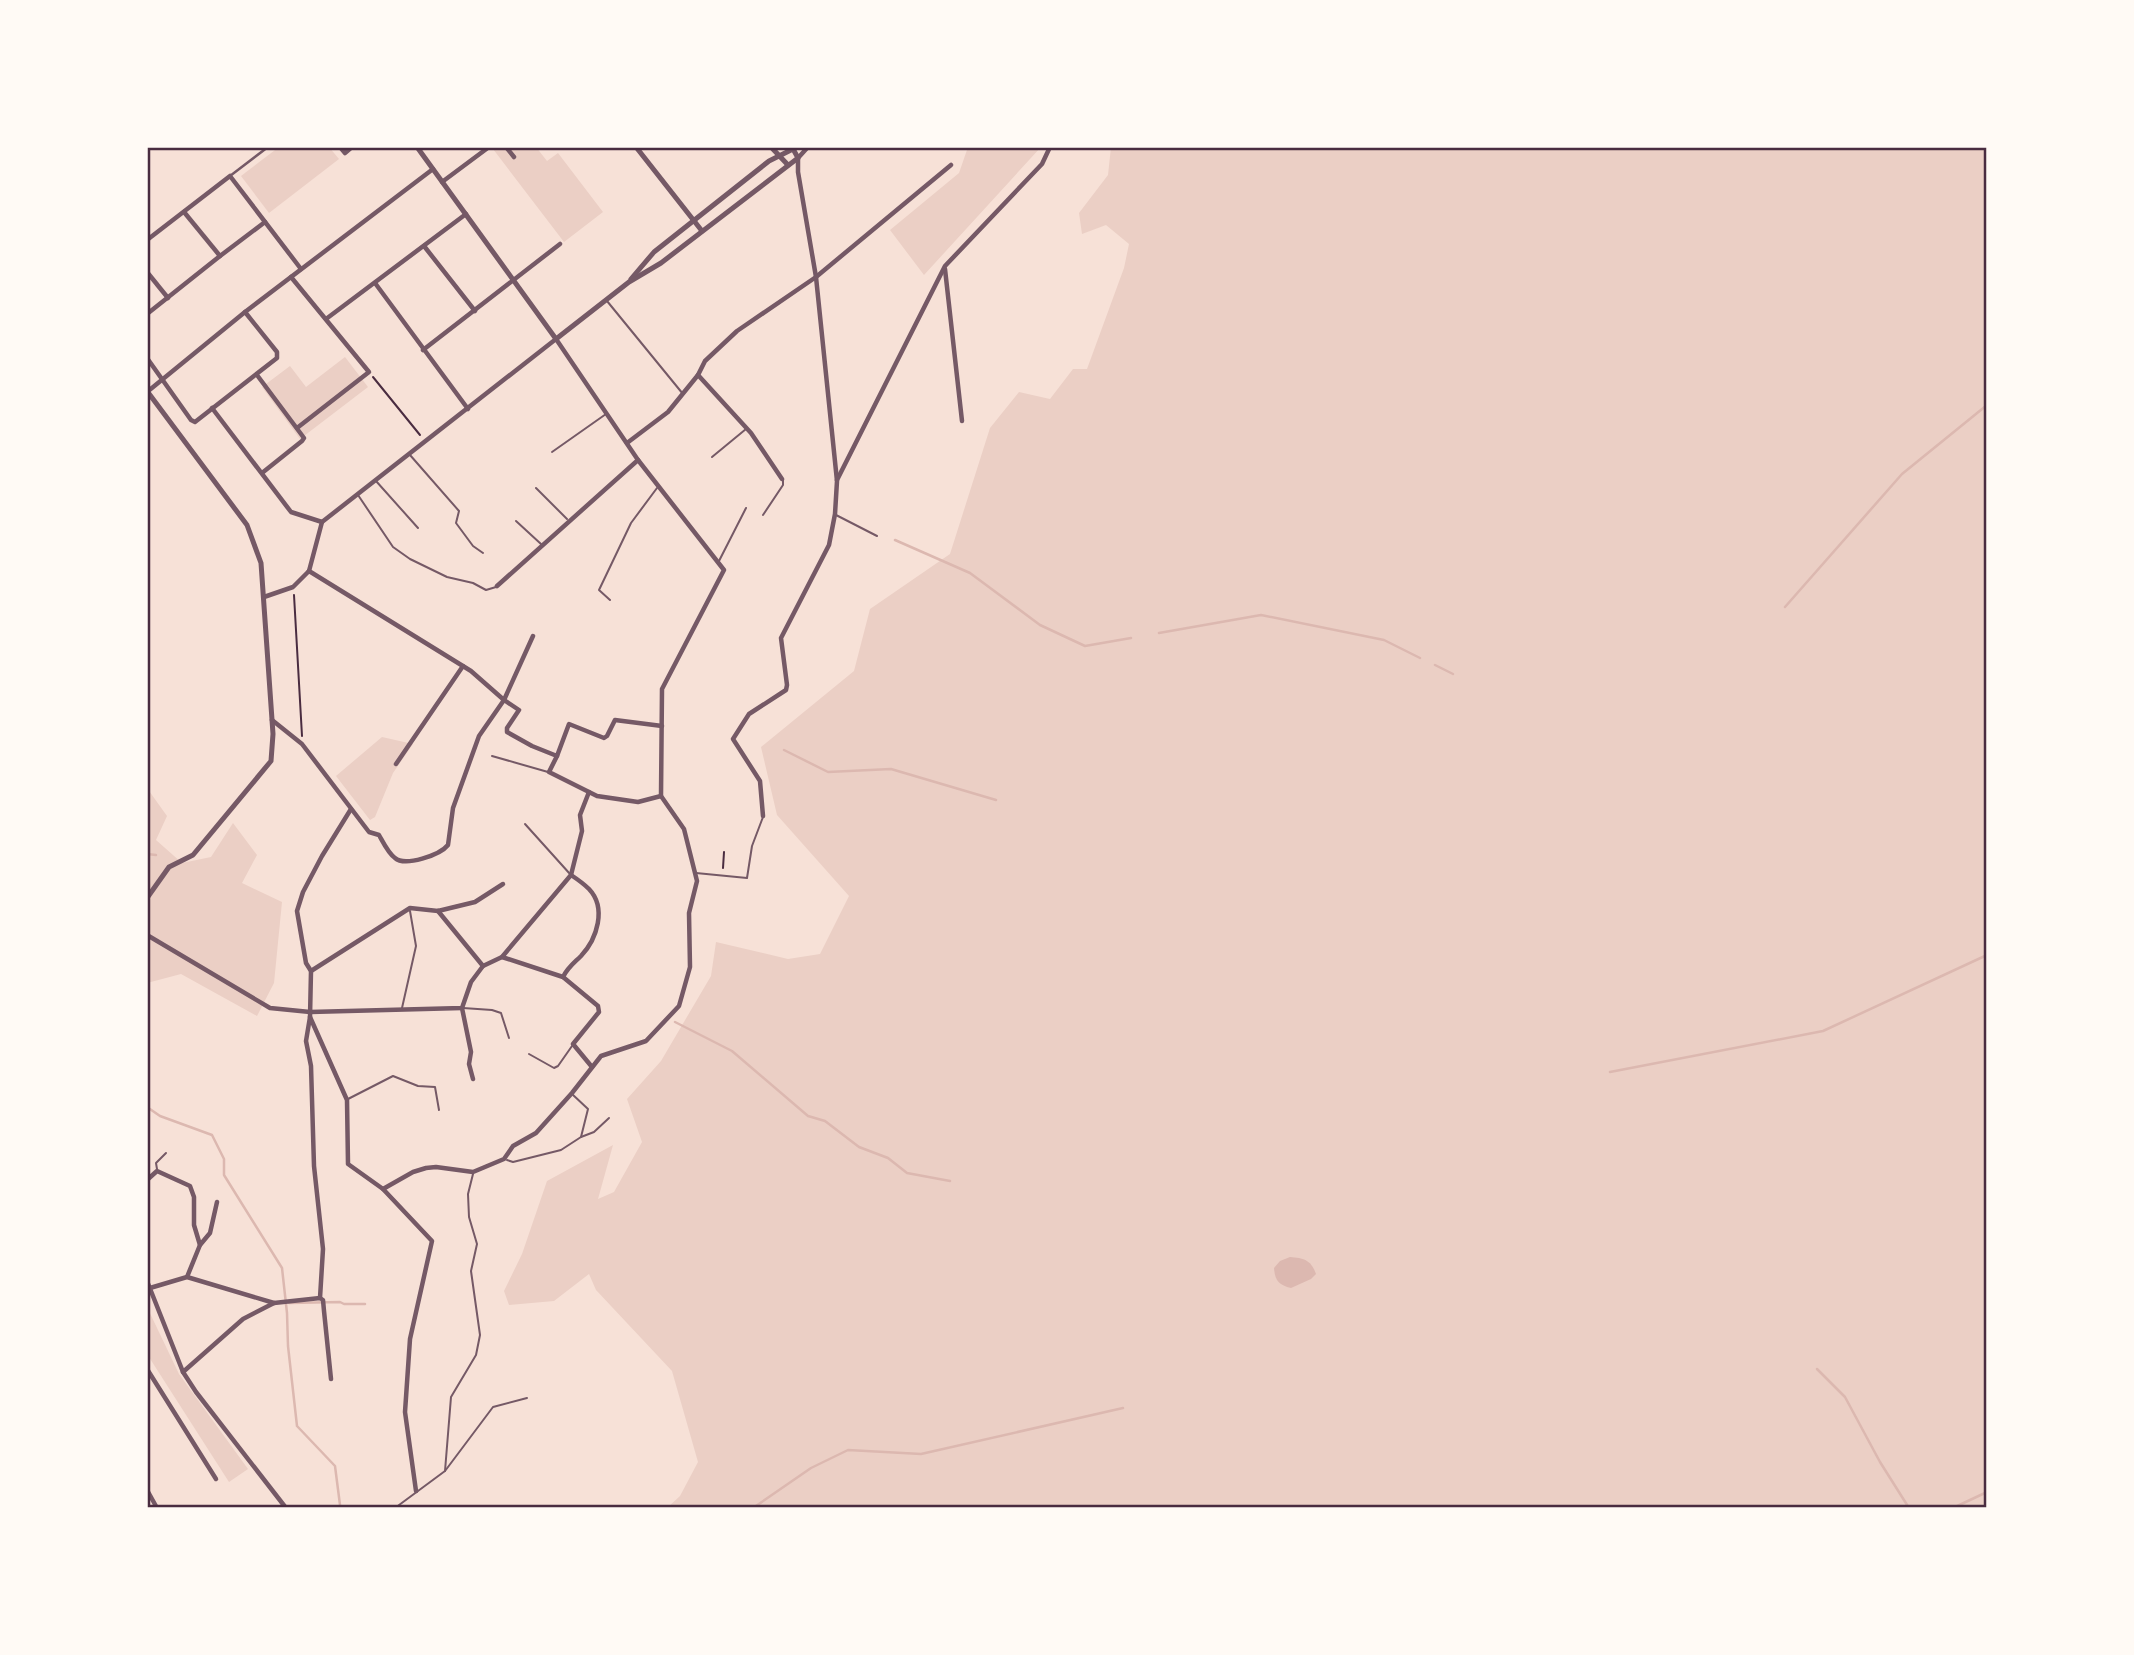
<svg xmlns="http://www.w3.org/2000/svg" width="2134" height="1655" font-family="Arial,sans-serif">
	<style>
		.green { fill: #ebcfc5 }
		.water { fill: #dcb8b0 }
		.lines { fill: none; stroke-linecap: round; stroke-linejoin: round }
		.stream { stroke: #dcb8b0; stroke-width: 2.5 }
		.path { stroke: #4a2c40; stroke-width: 2 }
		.service { stroke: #755966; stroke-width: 2 }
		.pedestrian { stroke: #755966; stroke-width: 2.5 }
		.minor { stroke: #755966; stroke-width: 4.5 }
		.tertiary { stroke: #755966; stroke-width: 5 }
		.neatline { fill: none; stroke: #4a2c40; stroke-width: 2.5 }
	</style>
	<rect width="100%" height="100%" fill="#f7e1d7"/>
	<!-- green -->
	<g class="green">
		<path d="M279,147H329L339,159L269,213L241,176Z"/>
		<path d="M496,147H536L547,161L558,153L603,212L564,242L493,149Z"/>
		<path d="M968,147H1041L924,275L890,230L959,173Z"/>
		<path d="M1111,147H1987V1508H667L680,1496L698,1462L672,1371L596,1290L589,1274L554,1301L509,1305L504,1291L522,1254L547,1181L613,1145L598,1199L614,1192L642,1142L627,1099L661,1061L711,976L716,942L788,959L820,954L849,896L777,815L761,747L854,671L870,609L950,554L990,428L1019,392L1050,399L1073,369H1087L1124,268L1129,244L1106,225L1082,234L1079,213L1108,175Z"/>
		<path d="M345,357L368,387L300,439L262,387L290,366L306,387Z"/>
		<path d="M382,737L413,744L393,773L375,817L370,820L336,776Z"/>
		<path d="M147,788L167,816L156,840L182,863L211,857L233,823L257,855L242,883L282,902L274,983L257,1016L181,974L147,983Z"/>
		<path d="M147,1307L179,1374L248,1469L229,1482L147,1354Z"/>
	</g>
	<!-- water -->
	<path class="water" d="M1290,1257C1304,1258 1311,1260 1316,1274L1311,1279L1291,1288C1279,1285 1275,1281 1274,1268L1280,1261Z"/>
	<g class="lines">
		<!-- stream -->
		<g class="stream">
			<path d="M895,540L970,573L1040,625L1085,646L1131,638"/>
			<path d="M1785,607L1902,474L1987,405"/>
			<path d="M1159,633L1261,615L1384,640L1420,658"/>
			<path d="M1435,665L1453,674"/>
			<path d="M784,750L828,772L891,769L996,800"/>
			<path d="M147,854L156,855"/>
			<path d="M675,1022L732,1051L808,1116L825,1121L859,1147L888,1158L907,1173L950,1181"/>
			<path d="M1610,1072L1823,1031L1987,955"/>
			<path d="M147,1107L160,1116L212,1135L224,1159V1175L282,1268L287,1313L288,1346L297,1426L335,1466L340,1505"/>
			<path d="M289,1303L340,1302L344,1304H365"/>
			<path d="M1817,1369L1845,1397L1880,1462L1909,1508"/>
			<path d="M753,1508L811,1468L848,1450L921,1454L1123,1408"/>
			<path d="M1953,1508L1987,1492"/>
		</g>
		<!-- path -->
		<g class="path">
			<path d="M373,377L420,435"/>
			<path d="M294,595L302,736"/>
			<path d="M723,868L724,852"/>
		</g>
		<!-- service -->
		<g class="service">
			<path d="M607,301L683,394"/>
			<path d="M552,452L606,414"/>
			<path d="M410,455L459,511L456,523L473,546L483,553"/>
			<path d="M712,457L746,429"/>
			<path d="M376,481L418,528"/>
			<path d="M536,488L567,519"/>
			<path d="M358,495L393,547L410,559L447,577L473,583L486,590L496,587"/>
			<path d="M763,515L783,485V480"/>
			<path d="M836,515L877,536"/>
			<path d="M516,521L541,544"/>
			<path d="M719,561L746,508"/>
			<path d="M610,600L599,590L631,523L657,488"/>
			<path d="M492,756L548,772"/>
			<path d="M525,824L570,874"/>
			<path d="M696,873L747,878L752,846L763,817"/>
			<path d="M402,1008L416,946L410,911"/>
			<path d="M463,1008L492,1010L501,1013L509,1038"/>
			<path d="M529,1054L554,1068L558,1066L572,1046"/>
			<path d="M348,1099L393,1076L418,1086L435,1087L439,1110"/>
			<path d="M581,1137L594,1132L609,1118"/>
			<path d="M507,1160L513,1162L561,1150L581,1137L588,1109L572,1094"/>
			<path d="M157,1169L156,1163L166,1153"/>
			<path d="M445,1471L451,1397L476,1355L480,1335L471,1271L477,1244L469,1217L468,1194L473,1174"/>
			<path d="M395,1508L445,1471L493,1407L527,1398"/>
		</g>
		<!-- pedestrian -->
		<path class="pedestrian" d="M230,176L268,147"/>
		<!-- minor -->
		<g class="minor">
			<path d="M340,147L345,153L352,147"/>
			<path d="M506,147L514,157"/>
			<path d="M442,182L489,147"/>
			<path d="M184,212L220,256"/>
			<path d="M147,240L230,176L301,269"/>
			<path d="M424,246L475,311"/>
			<path d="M945,269L962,421"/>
			<path d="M147,272L168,298"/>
			<path d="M291,277L369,372L297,428"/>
			<path d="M375,283L468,409"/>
			<path d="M147,314L220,256L265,222"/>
			<path d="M326,319L466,214"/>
			<path d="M423,350L560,244"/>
			<path d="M147,358L191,420L195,422L277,358V352L245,312"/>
			<path d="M257,375L304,438L302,441L262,473"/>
			<path d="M698,375L751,433L782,479"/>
			<path d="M147,392L245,312L433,169"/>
			<path d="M212,408L291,512L322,522"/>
			<path d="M627,443L668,412L698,375L705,361L737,331L816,277L951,165"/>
			<path d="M837,480L945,266L1042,164L1050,147"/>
			<path d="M309,571L322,522L556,339L638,460L724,570L662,689L661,796L684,829L697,881L689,913L690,967L679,1006L646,1041L601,1056L572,1093L536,1133L513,1146L504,1159L473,1172L436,1167L426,1168L413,1172L383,1189"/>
			<path d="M309,571L471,671L504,700L519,710L507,728V732L532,746L557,756L569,724L604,738L607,736L615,720L662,726"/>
			<path d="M497,586L638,460"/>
			<path d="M264,597L293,587L309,571"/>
			<path d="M272,720L302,744L369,832L379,835C383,842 388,853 395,858C405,867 440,855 448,845L453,808L479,736L504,700L533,636"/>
			<path d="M557,756L549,772L597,796L638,802L661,796"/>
			<path d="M396,764L463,666"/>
			<path d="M763,816L760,781L733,739L749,714L786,690L787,685L781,638L829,545L835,514L837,481L816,277L798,172V158L808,147"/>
			<path d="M438,911L483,966"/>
			<path d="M147,935L270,1008L310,1012L462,1008L471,982L483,966L502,957L571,875L582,831L580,815L589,792"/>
			<path d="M502,957L563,977L598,1006L599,1012L573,1044L592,1067"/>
			<path d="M311,971L410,908L438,911L475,902L503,884"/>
			<path d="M563,977C568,967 574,963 581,956C597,939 607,908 589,889C584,884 577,879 571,875"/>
			<path d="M462,1008L471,1052L469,1064L473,1079"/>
			<path d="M310,1017L347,1100L348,1164L383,1189L432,1241L410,1339L405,1412L416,1491"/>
			<path d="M147,1180L157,1171L190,1186L194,1197V1225L200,1245"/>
			<path d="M187,1277L200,1245L210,1233L217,1202"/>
			<path d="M147,1281L183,1372L196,1392L286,1508"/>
			<path d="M150,1288L187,1277L274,1303L320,1298L323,1300L324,1311L331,1379"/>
			<path d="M320,1298L323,1249L314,1166L311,1066L306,1041L310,1017L311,971L306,963L297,911L303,892L322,856L351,809"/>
			<path d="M147,1369L216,1479"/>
			<path d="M183,1372L243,1319L274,1303"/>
			<path d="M147,1490L157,1508"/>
		</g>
		<!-- tertiary -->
		<g class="tertiary">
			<path d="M417,147L556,339L629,282L661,263L798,158L792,147"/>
			<path d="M636,147L702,231"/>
			<path d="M771,147L788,165"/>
			<path d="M631,279L654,252L769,161L793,149"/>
			<path d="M147,391L247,525L261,563L273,734L271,761L193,855L169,867L147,898"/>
		</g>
	</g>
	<!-- border -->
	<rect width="2134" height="1655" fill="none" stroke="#fffaf5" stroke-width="298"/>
	<rect x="149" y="149" width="1836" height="1357" class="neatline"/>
</svg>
